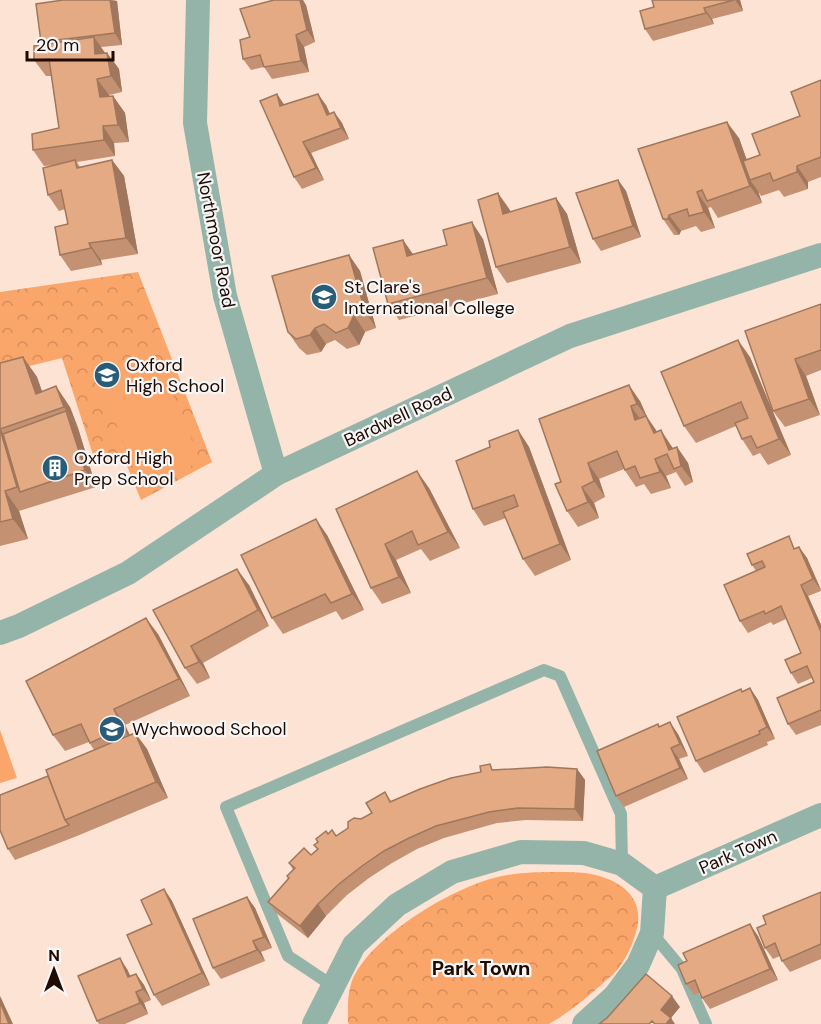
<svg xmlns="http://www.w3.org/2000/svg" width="821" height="1024" font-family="'DM Sans',sans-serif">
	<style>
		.park { fill: url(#park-crowns) }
		.pitch { fill: #faa56a }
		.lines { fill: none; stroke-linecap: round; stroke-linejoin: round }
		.lane { stroke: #94b4aa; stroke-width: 12 }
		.street { stroke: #94b4aa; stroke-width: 24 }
		.wall { fill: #c49272 }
		.shaded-wall { fill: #a0775c }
		.building { fill: #e4aa84; stroke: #a0775c; stroke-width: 1.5 }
		.labels { text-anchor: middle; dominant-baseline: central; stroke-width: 4.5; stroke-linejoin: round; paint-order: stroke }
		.street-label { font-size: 18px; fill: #1f0b01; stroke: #f6f6f6 }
		.poi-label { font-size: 18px; fill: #1f0b01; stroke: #f6f6f6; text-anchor: start }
		.neighbourhood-label { font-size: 20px; font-weight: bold; fill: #1f0b01; stroke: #f6f6f6 }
	</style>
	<defs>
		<pattern id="park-crowns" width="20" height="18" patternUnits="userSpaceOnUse" patternTransform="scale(1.5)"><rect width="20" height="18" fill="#faa56a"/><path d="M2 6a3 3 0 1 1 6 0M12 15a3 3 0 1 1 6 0" fill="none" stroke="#d68d5a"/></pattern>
	</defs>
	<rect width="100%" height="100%" fill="#fce3d4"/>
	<!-- park -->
	<g class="park">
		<path d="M138,272L212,462L141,500L123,456L96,464L62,358L1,373L0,366V292Z"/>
		<path d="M561,872C569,872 577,872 584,873C617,877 647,896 636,932C632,946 626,958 618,969C613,975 606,980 601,985C584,1000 568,1013 549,1024H349L348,1022C348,1008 347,995 352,981C370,936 456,885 502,876C521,872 542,872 561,872Z"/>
	</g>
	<!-- pitch -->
	<g class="pitch">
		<path d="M157,357L201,462L142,486L98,381Z"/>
		<path d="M0,730L17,778L0,783Z"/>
	</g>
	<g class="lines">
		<!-- lane -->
		<g class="lane">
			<path d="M652,933L682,969L706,1024"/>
			<path d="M333,986L288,956L226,807L544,670L560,676L621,814L622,864"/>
		</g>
		<!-- street -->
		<g class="street">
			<path d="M198,0L195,123L225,296L276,474"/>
			<path d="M0,633L19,626L128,573L276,474L570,336L821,255"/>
			<path d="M655,888L821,815"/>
			<path d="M314,1024L354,945L397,905L452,872L521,852L584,853L622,864L655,888L652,933L638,965L615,996L584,1024"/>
		</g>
	</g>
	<!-- wall -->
	<g class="wall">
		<path d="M110,0L117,1L122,45L101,47L105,53H107L119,69L122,92L109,95V97L113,96L125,113L129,142L114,143L115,156L77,162L80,167L112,160L124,176L138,254L101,260L102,265L71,271L60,255L68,224L65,209L59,211L48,195L57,165L44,166L33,150L59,128L51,76H46L34,60L42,44L41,42Z"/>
		<path d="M652,0H740L743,11L712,19L714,24L653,41L645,29L654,7Z"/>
		<path d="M306,5L315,42L304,47L309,72L272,79L264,67L251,70L243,59L250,37Z"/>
		<path d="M821,80V177L808,182V189L784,197L779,190L761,196L758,191L762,203L718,218L711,207L708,208L715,228L701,232L696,226L681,231L679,235H674L663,219L739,138L747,160L760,155L800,116Z"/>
		<path d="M277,94L284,105H326L330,114L334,112L342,123L349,139L311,153L324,180L302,189L294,177Z"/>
		<path d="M618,180L626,191L641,237L601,251L593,239Z"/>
		<path d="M556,198L567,214L581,263L507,283L496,267L510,210V212Z"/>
		<path d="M483,239L498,294L399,320L388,304L403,240L413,254L447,245Z"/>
		<path d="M349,255L360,271L376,328L365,332L359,345L347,349L335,340L326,344L321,352L307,355L299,348L288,332Z"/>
		<path d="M821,304V370L806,376L820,415L785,427L773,411L745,331Z"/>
		<path d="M23,357L37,377L42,391L70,407L78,428L96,487L19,511L28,539L0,546V363Z"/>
		<path d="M750,357L791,455L768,465L760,453L753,456L742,439L736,426L696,443L684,426Z"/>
		<path d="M640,401L647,417L657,432L673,448L677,447L688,463L693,482L685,486L676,472L666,476L671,488L651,494L644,484L636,487L624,469L599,479L605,497L594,503L599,518L578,527L567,511L561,482L539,419Z"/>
		<path d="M518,430L529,447L571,560L535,576L523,559L506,518L484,526L473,509L490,447Z"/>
		<path d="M429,488L460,548L430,561L421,549L396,560L411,593L382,604L371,588L336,509Z"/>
		<path d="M327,535L364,610L342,620L336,611L283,634L272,618Z"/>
		<path d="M799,547L807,558L821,590V591L808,596L821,625V725L796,735L788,724L814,682L812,678L798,684L791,673L801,653L786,619L773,625L771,622L748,633L740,621L756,571L752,565Z"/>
		<path d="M249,585L269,626L203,663L210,678L197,684L185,668L153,610Z"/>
		<path d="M158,634L190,696L125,725L130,735L135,733L147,749L168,798L77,836L15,860L8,849L48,776L94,750L89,742L65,751L53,735Z"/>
		<path d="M750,688L758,700L775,739L767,742L768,745L704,773L696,761L742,691Z"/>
		<path d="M660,727L678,734L688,756L679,759L688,779L624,807L616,796Z"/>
		<path d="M577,769L585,780L583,821L526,820L497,823L444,838L417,849L392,863L369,878L347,895L326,916L308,938L276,913L268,902L288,879L287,876L293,870L289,863L311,855L317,849L328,834L336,836L372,813L385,792L391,801L495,770Z"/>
		<path d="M164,889L172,901L210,985L162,1006L154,995L152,924Z"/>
		<path d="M821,892V959L790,972L782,961L780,956L773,959L765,948L766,924Z"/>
		<path d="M247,897L255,908L272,948L261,952L265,961L221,979L213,968Z"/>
		<path d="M758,936L778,980L710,1009L702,998L700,992L694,995L686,984Z"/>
		<path d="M127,969L130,976L136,974L144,985L151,1000L144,1003L148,1014L125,1024H99L97,1021Z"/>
	</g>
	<!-- shaded-wall -->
	<g class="shaded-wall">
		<path d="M110,0L117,1L122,45L115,33Z"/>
		<path d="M300,0H303L306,5L315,42L307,30Z"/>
		<path d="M735,0H740L743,11Z"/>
		<path d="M704,8L712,19L714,24L706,13Z"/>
		<path d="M296,35L304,47L309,72L301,61Z"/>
		<path d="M94,37L105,53L95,54Z"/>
		<path d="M107,53L119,69L122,92L111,76Z"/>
		<path d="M97,79L109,95L111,114L100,97Z"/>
		<path d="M277,94L285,106H280Z"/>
		<path d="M318,94L326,105L335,126L327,115Z"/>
		<path d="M113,96L125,113L129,142L118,125Z"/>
		<path d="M334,112L342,123L349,139L341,128Z"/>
		<path d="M727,122L739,138L753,179L750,180L758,191L762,203L750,186Z"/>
		<path d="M103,126L114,143L115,156L104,140Z"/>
		<path d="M303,142L311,153L324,180L316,168Z"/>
		<path d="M112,160L124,176L138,254L126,238Z"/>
		<path d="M797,166L808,182V189L797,172Z"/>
		<path d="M618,180L626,191L641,237L633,226Z"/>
		<path d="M697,192L708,208L715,228L704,212Z"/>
		<path d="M498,193L510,210L515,230L503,214Z"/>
		<path d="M556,198L567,214L581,263L570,247Z"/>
		<path d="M669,215L681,231L679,235L668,219Z"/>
		<path d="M472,222L483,239L498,294L487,278Z"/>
		<path d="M403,240L414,256H407Z"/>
		<path d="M89,243L101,260L102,265L91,248Z"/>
		<path d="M349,255L360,271L376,328L365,311Z"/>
		<path d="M354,315L365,332L359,345L348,328Z"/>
		<path d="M315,328L326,344L321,352L310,335Z"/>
		<path d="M738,340L750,357L791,455L779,439Z"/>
		<path d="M23,357L37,377L49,412L36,394Z"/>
		<path d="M795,359L806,376L820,415L809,399Z"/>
		<path d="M629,385L640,401L647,417L658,433H654L648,419L637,404Z"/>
		<path d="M56,386L70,407L78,428L64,407Z"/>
		<path d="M631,406L642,422L635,420Z"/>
		<path d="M66,411L78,428L96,487L85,470Z"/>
		<path d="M0,429L15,450L20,492L17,487Z"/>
		<path d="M518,430L529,447L571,560L560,544Z"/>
		<path d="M661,430L672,447L680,466L669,450Z"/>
		<path d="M677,447L688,463L693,482L681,466Z"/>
		<path d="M655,459L666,476L671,488L660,472Z"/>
		<path d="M588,463L599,479L605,497L594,481Z"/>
		<path d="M417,471L429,488L460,548L448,532Z"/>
		<path d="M582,487L594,503L599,518L588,502Z"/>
		<path d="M5,491L19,511L28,539L13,519Z"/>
		<path d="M316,519L327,535L364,610L352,594Z"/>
		<path d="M385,544L396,560L411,593L399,577Z"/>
		<path d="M799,547L807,558L821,590L813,579Z"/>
		<path d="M237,569L249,585L269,626L258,610Z"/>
		<path d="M801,585L808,596L821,625V632Z"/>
		<path d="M146,618L158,634L190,696L179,679Z"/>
		<path d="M191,646L203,663L210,678L199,662Z"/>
		<path d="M750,688L758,700L775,739L767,727Z"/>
		<path d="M114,709L125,725L134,745L123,728Z"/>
		<path d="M670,722L678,734L688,756L680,744Z"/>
		<path d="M135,733L147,749L168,798L156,782Z"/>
		<path d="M671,748L679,759L688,779L680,768Z"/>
		<path d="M577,769L585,780L583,821L575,809Z"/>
		<path d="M164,889L172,901L210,985L202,973Z"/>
		<path d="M247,897L255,908L272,948L264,937Z"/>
		<path d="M318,904L326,916L308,938L300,926Z"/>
		<path d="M750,924L758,936L778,980L770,969Z"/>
		<path d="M253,941L261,952L265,961L257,950Z"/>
		<path d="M120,958L127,969L136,988L128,977Z"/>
		<path d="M136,974L144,985L151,1000L143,989Z"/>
		<path d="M136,992L144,1003L148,1014L140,1003Z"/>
		<path d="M0,996L1,998L13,1024H9L0,1002Z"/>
		<path d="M672,996L680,1007L671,1018L675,1024H666L661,1010Z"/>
	</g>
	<!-- building -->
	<g class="building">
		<path d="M63,0H110L115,33L41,42L36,4Z"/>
		<path d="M274,0H300L307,30L296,35L301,61L264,67L260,55L243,59L240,40L250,37L240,9Z"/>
		<path d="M652,0H734L704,8L706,13L645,29L640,11L654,7Z"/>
		<path d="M94,37L95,54L107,53L111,76L97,79L100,97L113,96L118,125L103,126L104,140L33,150L32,134L59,128L49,59L34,60V46Z"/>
		<path d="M821,80V157L797,166V172L773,181L770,173L750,180L743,161L760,155L752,134L800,116L791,92Z"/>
		<path d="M277,94L280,106L318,94L327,115L334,112L341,128L303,142L316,168L294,177L260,101Z"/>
		<path d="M727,122L750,186L707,201L702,190L697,192L704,212L689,216L687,209L669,215L668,219H663L638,149Z"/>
		<path d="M75,160L77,168L112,160L126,238L89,243L91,248L60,255L55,227L68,224L61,190L48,195L43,168Z"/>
		<path d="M618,180L633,226L593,239L576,193Z"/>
		<path d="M498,193L503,214L556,198L570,247L496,267L478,200Z"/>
		<path d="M472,222L487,278L388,304L373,248L403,240L407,256L447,245L443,230Z"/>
		<path d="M349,255L365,311L354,315L348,328L336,333L324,324L315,328L310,335L296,339L288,332L272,276Z"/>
		<path d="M821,304V350L795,359L809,399L773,411L745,331Z"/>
		<path d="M738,340L779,439L757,448L751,436L742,439L735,423L748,418L741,402L684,426L661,372Z"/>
		<path d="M23,357L36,394L56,386L64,407L0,429L17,487L5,491L13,519L0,522V363Z"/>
		<path d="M629,385L637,404L631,406L635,420L646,416L654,433L661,430L669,450L677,447L681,466L674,469L667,454L655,459L660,472L640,478L635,466L625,470L617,451L588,463L594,481L582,487L588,502L567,511L555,484L561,482L539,419Z"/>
		<path d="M66,411L85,470L20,492L3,434Z"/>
		<path d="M518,430L560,544L523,559L503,512L518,506L514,495L473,509L456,461L490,447L489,441Z"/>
		<path d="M417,471L448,532L418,545L412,531L385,544L399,577L371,588L336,509Z"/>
		<path d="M316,519L352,594L331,603L325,594L272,618L241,555Z"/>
		<path d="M789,536L794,549L799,547L813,579L801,585L821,632V710L788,724L777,698L814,682L807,666L791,673L785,660L801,653L781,606L765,614L764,611L740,621L724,585L765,567L762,561L752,565L747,554Z"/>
		<path d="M237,569L258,610L191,646L199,662L185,668L153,610Z"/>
		<path d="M146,618L179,679L114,709L123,728L90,743L81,724L53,735L26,681Z"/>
		<path d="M750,688L767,727L759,731L760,734L696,761L677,717L741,689L742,692Z"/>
		<path d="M670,722L680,744L671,748L680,768L616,796L597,751L658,724L659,727Z"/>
		<path d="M135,733L156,782L65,820L46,770Z"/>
		<path d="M490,764L492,770L547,767L577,769L575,809L518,808L489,812L436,826L409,838L384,851L362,866L339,884L318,904L300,926L268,902L289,878L287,876L295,868L289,863L304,848L311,855L318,849L314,845L318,842L316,839L326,831L328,834L332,830L336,836L348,828V822L354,818L361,819L372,813L366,803L385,792L390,802L420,789L451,778L481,772L480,766Z"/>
		<path d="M48,776L65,820L69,825L8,849L0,830V795Z"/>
		<path d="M164,889L202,973L154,995L127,935L152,924L141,900Z"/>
		<path d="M821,892V944L782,961L775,943L765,948L757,928L766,924L763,916Z"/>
		<path d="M247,897L264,937L253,941L257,950L213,968L193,919Z"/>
		<path d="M750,924L770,969L702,998L695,980L686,984L678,965L687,961L683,953Z"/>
		<path d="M120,958L128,977L136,974L143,989L136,992L140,1003L97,1021L78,976Z"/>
		<path d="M646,974L672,996L661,1010L671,1018L666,1024H655L652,1021L649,1024H599L607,1018Z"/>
		<path d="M0,1002L9,1024H0Z"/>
	</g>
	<!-- icons -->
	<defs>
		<symbol id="school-disc" viewBox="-11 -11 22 22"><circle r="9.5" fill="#285c78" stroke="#f6f6f6"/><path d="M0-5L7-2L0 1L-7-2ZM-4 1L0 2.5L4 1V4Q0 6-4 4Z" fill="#fff"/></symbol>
		<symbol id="building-disc" viewBox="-11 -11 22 22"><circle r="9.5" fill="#285c78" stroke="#f6f6f6"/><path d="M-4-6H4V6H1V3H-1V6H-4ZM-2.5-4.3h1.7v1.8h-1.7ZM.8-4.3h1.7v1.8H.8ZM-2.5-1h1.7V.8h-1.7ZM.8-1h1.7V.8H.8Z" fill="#fff"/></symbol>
	</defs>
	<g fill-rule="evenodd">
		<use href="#school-disc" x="309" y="282" width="30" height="30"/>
		<use href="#school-disc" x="92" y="360" width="30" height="30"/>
		<use href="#building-disc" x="40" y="453" width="30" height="30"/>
		<use href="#school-disc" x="97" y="714" width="30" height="30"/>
	</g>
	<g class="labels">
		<!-- street labels -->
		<g class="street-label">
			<text transform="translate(216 240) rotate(79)">Northmoor Road</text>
			<text transform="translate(398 417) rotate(-25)">Bardwell Road</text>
			<text transform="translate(738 852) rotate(-24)">Park Town</text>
		</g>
		<!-- poi labels -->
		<g class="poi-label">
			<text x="344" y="287">St Clare's<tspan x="344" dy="21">International College</tspan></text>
			<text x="126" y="365">Oxford<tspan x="126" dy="21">High School</tspan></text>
			<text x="74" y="458">Oxford High<tspan x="74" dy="21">Prep School</tspan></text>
			<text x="132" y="729">Wychwood School</text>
		</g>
		<!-- neighbourhood labels -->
		<g class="neighbourhood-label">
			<text x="481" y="968">Park Town</text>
		</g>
	</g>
	<!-- north arrow -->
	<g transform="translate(54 970)" stroke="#f6f6f6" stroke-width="4.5" paint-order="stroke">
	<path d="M0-4.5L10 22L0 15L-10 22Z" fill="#1f0b01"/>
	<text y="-9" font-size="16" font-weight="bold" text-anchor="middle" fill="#1f0b01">N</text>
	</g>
	<!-- scale -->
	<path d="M27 51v9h86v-9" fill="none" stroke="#1f0b01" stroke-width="3"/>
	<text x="36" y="51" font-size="18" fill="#1f0b01" stroke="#f6f6f6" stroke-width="4.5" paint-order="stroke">20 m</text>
</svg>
